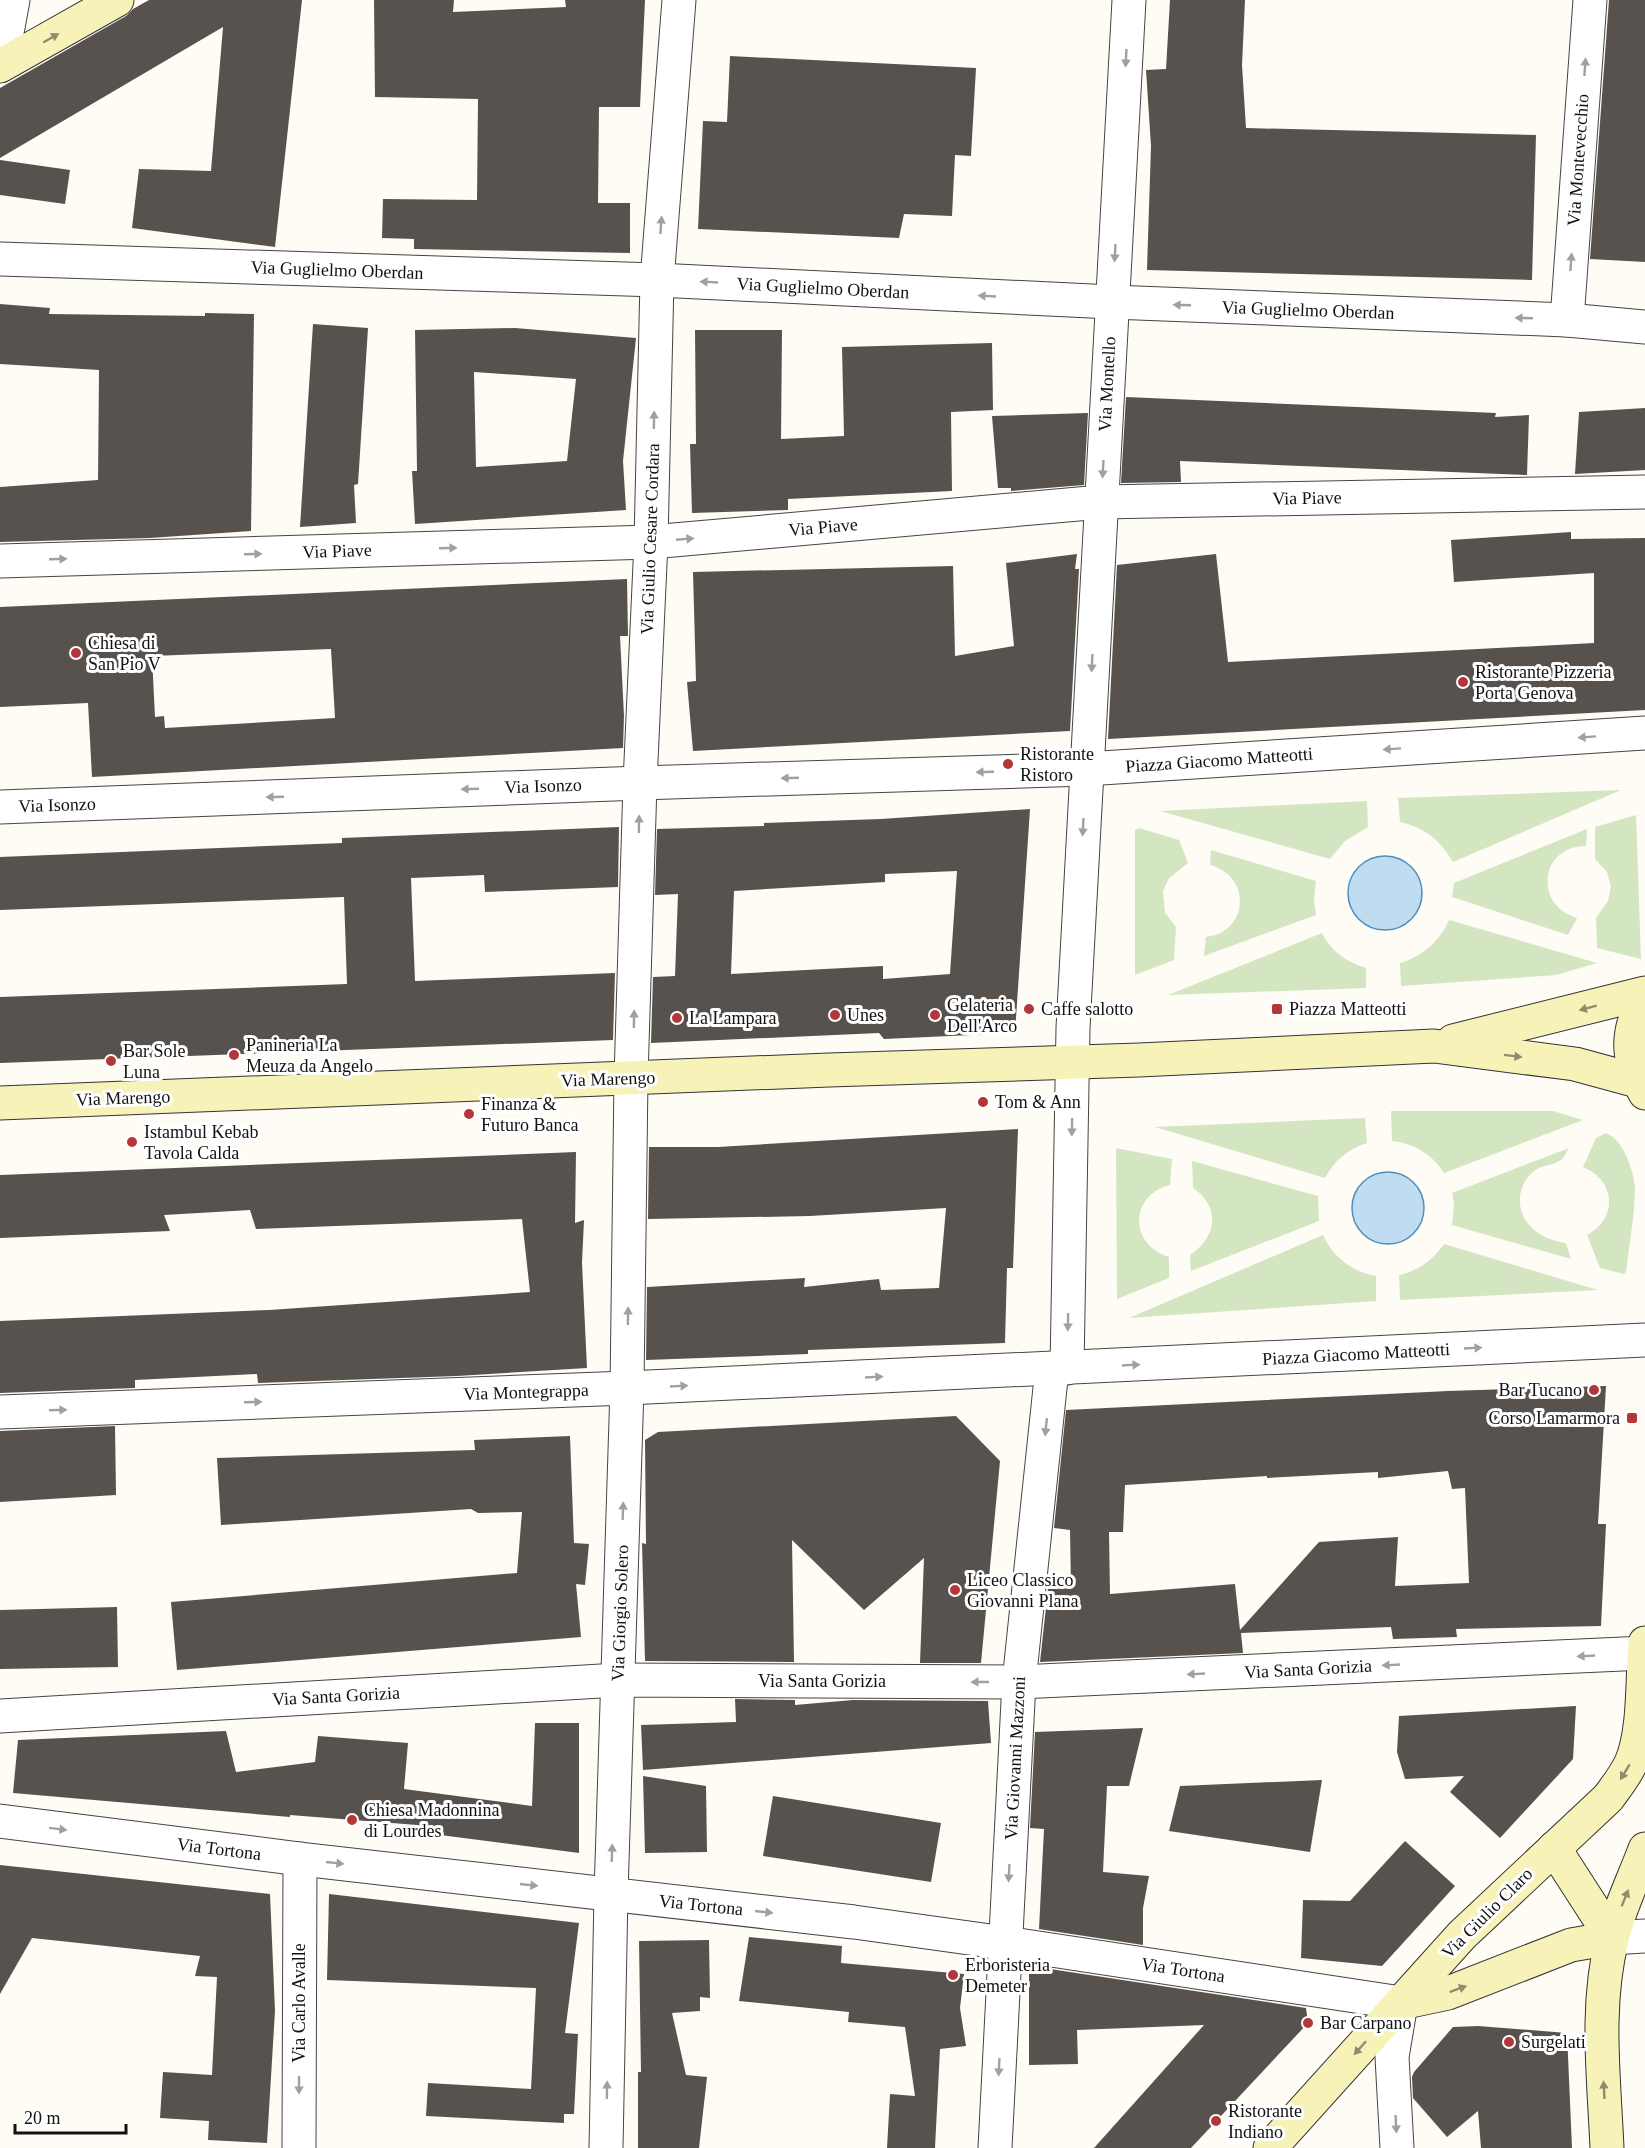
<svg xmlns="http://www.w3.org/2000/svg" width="1645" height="2148" font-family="Georgia,serif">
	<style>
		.green { fill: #d3e6c1 }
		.water { fill: #bfdcf0; stroke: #4e8ebf; stroke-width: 1.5 }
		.building { fill: #58524e; fill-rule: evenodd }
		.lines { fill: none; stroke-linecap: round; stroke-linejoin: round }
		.street-casing { stroke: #444; stroke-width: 35 }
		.secondary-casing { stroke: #333; stroke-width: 35 }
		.street { stroke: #fff; stroke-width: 33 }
		.secondary { stroke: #f7f2b8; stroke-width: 33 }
		.oneway { fill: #908d6d }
		.oneway2 { fill: #a0a0a0 }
		.poi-dot { fill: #b33739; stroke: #fff; stroke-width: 2 }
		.labels { text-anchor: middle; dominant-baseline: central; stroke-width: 6; stroke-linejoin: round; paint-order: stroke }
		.street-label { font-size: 18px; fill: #111; stroke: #fff }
		.poi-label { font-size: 18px; fill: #111; stroke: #fff; text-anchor: start }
	</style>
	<rect width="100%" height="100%" fill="#fefcf5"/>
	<!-- green -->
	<g class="green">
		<path d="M1621,790L1453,862C1441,841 1424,827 1400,822L1398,798Z"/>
		<path d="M1367,801L1368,827L1345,841L1330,859L1160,811Z"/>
		<path d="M1636,815L1641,959L1597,948L1596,918L1608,901L1611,886L1607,872L1595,859V827Z"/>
		<path d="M1139,828L1179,840L1188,863L1169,878L1163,891L1165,913L1176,927L1174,960L1135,975V830Z"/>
		<path d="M1587,829L1586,846C1540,846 1533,905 1577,918L1568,935L1452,897L1454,883Z"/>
		<path d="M1211,850L1316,881L1314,900L1316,915L1204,956L1206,937C1249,932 1252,876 1210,865Z"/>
		<path d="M1449,920L1597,963L1556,975L1401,986L1400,963C1422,957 1440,941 1449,920Z"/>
		<path d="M1322,933C1331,951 1346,962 1366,968V988L1168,995Z"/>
		<path d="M1391,1111H1553L1583,1120L1444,1173C1432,1154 1414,1143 1392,1141Z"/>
		<path d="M1365,1118L1367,1143C1348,1149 1335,1160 1325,1178L1155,1127Z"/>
		<path d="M1606,1133C1623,1139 1634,1171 1635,1188C1635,1213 1629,1246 1626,1272L1624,1274L1600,1268L1587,1235C1619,1218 1615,1180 1583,1167L1596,1138Z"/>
		<path d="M1116,1148L1172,1159L1170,1185C1130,1195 1128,1244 1169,1257V1278L1117,1299Z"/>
		<path d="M1569,1148C1567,1151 1564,1158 1561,1160C1556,1164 1546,1165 1539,1168C1520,1178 1514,1203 1526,1221C1535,1234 1550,1241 1566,1243L1571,1259L1452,1225L1454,1204L1452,1193Z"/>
		<path d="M1192,1161L1318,1196L1319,1221L1191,1271L1190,1255C1217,1237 1221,1207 1193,1188Z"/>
		<path d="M1323,1235C1333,1257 1352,1272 1376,1276V1301L1129,1318Z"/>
		<path d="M1444,1244L1598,1290L1400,1300L1399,1275C1418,1271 1433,1260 1444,1244Z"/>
	</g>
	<!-- water -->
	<g class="water">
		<circle cx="1385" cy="893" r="37"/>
		<circle cx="1388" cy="1208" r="36"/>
	</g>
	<!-- building -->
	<g class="building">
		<path d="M149,0H302L275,247L132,228L139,169L211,171L223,27L0,158V88L126,16L133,9Z"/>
		<path d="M374,0H454L453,12L566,7L565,0H645L640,107H599L598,203H630V253L414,249V239L382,238L383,199L477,200L478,99L375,97Z"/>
		<path d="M1170,0H1245L1242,65L1246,128L1536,135L1532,280L1147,270L1151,146L1146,70L1166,69Z"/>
		<path d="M1609,0H1645V262L1590,259Z"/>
		<path d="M730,56L976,68L971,156L955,155L952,216L904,214L899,238L698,229L703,121L727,122Z"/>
		<path d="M0,160L70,170L65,204L0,195Z"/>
		<path d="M0,304L50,308L49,314L205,316V313L254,314L251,531L150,538L0,542V487L98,480L99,370L0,364Z"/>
		<path d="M313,324L368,328L358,484L354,485L356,523L300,527Z"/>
		<path d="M515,328L636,338L623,461L626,510L415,524L412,471H417L415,330ZM474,372L576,379L567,461L476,467Z"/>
		<path d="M695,330H782L781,439L844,436L842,347L992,343L993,410L951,412L952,491L788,499V510L692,513L690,444H696Z"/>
		<path d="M1126,397L1496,413L1495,417L1529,415L1527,475L1180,461L1181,482L1121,483Z"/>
		<path d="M1645,408V470L1575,474L1579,412Z"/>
		<path d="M1088,413L1084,485L1011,491V488H998L992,416Z"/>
		<path d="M1571,532V539L1645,538V710L1108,739L1117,565L1216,554L1228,662L1594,643V573L1454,582L1451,540Z"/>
		<path d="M1077,554L1075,569H1079L1070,731L693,751L687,682L696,681L693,572L953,566L955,656L1014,646L1006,563Z"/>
		<path d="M627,579L628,636H620L624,716L623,748L92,777L88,703L0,707V607ZM331,649L335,718L165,728L164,716L155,717L152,656Z"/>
		<path d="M1030,809L1015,1033L884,1039L879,1033L651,1043L653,977L675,976L678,894L655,895L657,829L764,826V823L881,819ZM957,871L950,974L883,979V966L731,974L734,891L885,882V874Z"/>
		<path d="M619,827L618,887L485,892L484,875L411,878L415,981L615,973L613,1040L0,1063V997L347,984L344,897L0,910V857L342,843V838Z"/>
		<path d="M1018,1129L1013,1268H1007L1005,1343L808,1350V1354L646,1360L647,1287L805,1278L804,1287L879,1279L881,1290L939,1288L946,1208L810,1216L648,1219L649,1147H718Z"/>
		<path d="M576,1152L575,1223L584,1220L582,1263L587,1368L457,1376L258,1383L257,1374L135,1380V1388L0,1393V1321L269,1310L530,1292L522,1219L256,1229L250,1210L164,1215L170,1231L0,1238V1175Z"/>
		<path d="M1606,1386L1598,1524H1606L1601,1626L1456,1629L1457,1637L1393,1639L1391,1627L1241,1633L1243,1653L1040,1662L1048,1589L1071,1588L1070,1530L1054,1528L1066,1410L1448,1391ZM1448,1471L1452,1489L1465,1488L1469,1583L1395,1586L1398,1537L1319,1542L1240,1630L1235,1584L1110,1594L1109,1532H1123L1125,1485L1267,1476V1478L1378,1472V1478Z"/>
		<path d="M956,1416L1000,1461L981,1663H920L924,1558L864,1610L792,1540L794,1662L645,1661L642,1543L646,1544L645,1440L658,1432Z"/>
		<path d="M115,1426L116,1495L0,1502V1431Z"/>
		<path d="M570,1436L574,1543L589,1544L585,1585L576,1584L581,1637L177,1670L171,1602L517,1573L522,1512L478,1513L471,1509L221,1525L217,1458L475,1450L474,1440Z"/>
		<path d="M117,1607L118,1667L0,1669V1610Z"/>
		<path d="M735,1699L795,1700V1705L853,1700L988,1701L991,1743L643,1770L641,1725L736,1722Z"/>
		<path d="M1576,1706L1573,1759L1500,1838L1450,1792L1464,1776L1405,1779L1397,1752L1399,1716Z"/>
		<path d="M535,1723H579V1853L417,1832V1825L290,1815V1817L13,1793L18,1740L226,1731L236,1772L315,1762L318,1736L408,1743L404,1789L532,1806Z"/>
		<path d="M1143,1728L1129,1786H1107L1103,1872L1149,1876L1143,1908V1945L1039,1929L1044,1829L1030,1828L1035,1732Z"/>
		<path d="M643,1776L706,1786L707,1852L645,1853Z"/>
		<path d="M1322,1780L1310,1852L1169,1831L1180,1786Z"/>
		<path d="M773,1796L941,1823L931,1882L763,1856Z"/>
		<path d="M1405,1841L1455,1886L1382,1966L1301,1958L1303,1900L1350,1901Z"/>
		<path d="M0,1865L270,1894L275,2011L267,2143L208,2140L209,2121L160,2118L163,2072L212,2075L217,1977L195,1976L200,1956L32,1938L0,1994Z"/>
		<path d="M329,1894L579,1923L565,2033L578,2034L574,2114H564V2123L426,2116L428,2083L531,2089L536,1988L327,1980Z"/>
		<path d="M749,1937L842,1946L841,1963L964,1974L960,2008L966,2046L940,2049L935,2148H887L890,2094L915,2096L905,2027L848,2022L849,2012L739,2001Z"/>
		<path d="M709,1940L710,1998L700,1997V2011L672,2013L686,2075L707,2077L699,2148H638V2072H641L639,1941Z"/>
		<path d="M1037,1967L1306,2008L1308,2023L1191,2148H1094L1204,2025L1077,2030L1078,2064L1029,2065V1970L1036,1971Z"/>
		<path d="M1478,2026L1567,2033L1572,2148H1481L1478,2111L1447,2137L1413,2098L1412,2077L1414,2072L1453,2027Z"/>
	</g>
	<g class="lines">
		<defs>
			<g id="street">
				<path d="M1,65L13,0"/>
				<path d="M0,259L657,280L1112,302L1567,320L1645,327"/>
				<path d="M1567,320L1590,0"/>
				<path d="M0,561L651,542L1101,502L1645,492"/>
				<path d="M0,807L640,783L1086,769L1645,733"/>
				<path d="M1067,1368L1073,1028L1129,0"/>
				<path d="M0,1412L627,1388L1645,1340"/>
				<path d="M0,1716L618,1680L1019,1682L1645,1653"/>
				<path d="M0,1821L300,1859L854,1922L1005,1943L1401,2003L1392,2057L1397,2148"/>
				<path d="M1612,1938L1645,1936"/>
				<path d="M299,2148L300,1859"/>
				<path d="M606,2148L611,1894L627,1388L631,1078L640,783L651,542L657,280L679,0"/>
				<path d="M995,2148L1019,1682L1052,1369"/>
			</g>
			<g id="secondary">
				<path d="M0,66L117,0"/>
				<path d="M1645,999C1625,1032 1627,1059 1645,1093"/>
				<path d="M1453,1041L1645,993"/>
				<path d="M0,1103L829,1070L1139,1060L1434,1046L1575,1064L1645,1083"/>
				<path d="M1401,2003L1448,1993L1571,1945L1612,1938L1554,1848"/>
				<path d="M1270,2148L1462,1935L1608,1798C1616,1787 1625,1776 1631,1763C1645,1731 1642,1678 1645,1643"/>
				<path d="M1607,2148C1604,2078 1595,2007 1612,1939C1619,1908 1634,1879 1645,1849"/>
			</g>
		</defs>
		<!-- street casing -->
		<use href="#street" class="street-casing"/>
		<!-- secondary casing -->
		<use href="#secondary" class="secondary-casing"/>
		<!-- street -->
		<use href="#street" class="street"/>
		<!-- secondary -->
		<use href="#secondary" class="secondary"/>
	</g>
	<!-- one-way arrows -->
	<defs><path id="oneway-solid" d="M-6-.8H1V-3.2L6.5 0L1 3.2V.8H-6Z" transform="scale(1.5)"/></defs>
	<g class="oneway">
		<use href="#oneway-solid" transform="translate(51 38) rotate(-30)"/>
		<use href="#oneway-solid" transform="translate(1588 1008) rotate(165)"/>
		<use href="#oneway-solid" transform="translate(1513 1056) rotate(7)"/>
		<use href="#oneway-solid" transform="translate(1625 1772) rotate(121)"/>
		<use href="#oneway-solid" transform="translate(1625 1898) rotate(-68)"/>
		<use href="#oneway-solid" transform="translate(1458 1989) rotate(-20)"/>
		<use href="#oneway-solid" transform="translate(1360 2048) rotate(132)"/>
		<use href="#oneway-solid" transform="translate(1604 2090) rotate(-93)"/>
	</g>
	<g class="oneway2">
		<use href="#oneway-solid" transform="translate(1126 58) rotate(93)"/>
		<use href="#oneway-solid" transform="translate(1585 67) rotate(-86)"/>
		<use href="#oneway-solid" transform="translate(661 225) rotate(-86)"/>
		<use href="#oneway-solid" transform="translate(1115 253) rotate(93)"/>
		<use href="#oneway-solid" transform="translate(1571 262) rotate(-86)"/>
		<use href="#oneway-solid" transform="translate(709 282) rotate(-177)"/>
		<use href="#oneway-solid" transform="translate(987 296) rotate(-177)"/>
		<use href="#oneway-solid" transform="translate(1182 305) rotate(-178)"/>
		<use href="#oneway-solid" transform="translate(1524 318) rotate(-178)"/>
		<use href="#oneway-solid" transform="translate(654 420) rotate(-89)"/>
		<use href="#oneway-solid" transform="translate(1103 469) rotate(93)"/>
		<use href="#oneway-solid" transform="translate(685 539) rotate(-5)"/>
		<use href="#oneway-solid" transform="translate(448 548) rotate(-2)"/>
		<use href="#oneway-solid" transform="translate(253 554) rotate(-2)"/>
		<use href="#oneway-solid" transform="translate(58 559) rotate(-2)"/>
		<use href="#oneway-solid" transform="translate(1092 663) rotate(93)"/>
		<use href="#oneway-solid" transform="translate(1587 737) rotate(176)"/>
		<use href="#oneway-solid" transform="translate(1392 749) rotate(176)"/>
		<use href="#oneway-solid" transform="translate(985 772) rotate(178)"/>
		<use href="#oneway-solid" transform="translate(790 778) rotate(178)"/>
		<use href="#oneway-solid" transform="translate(470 789) rotate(178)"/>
		<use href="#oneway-solid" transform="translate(275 797) rotate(178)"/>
		<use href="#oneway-solid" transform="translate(639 824) rotate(-89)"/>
		<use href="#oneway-solid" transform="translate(1083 827) rotate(93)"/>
		<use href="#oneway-solid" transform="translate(634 1019) rotate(-89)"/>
		<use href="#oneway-solid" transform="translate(1072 1127) rotate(91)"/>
		<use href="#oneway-solid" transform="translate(628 1316) rotate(-89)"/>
		<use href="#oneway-solid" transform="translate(1068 1322) rotate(91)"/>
		<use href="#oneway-solid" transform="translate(1473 1348) rotate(-3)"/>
		<use href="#oneway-solid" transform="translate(1131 1365) rotate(-3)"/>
		<use href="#oneway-solid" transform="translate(874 1377) rotate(-3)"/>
		<use href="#oneway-solid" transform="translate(679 1386) rotate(-3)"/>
		<use href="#oneway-solid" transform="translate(253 1402) rotate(-2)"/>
		<use href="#oneway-solid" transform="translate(58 1410) rotate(-2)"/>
		<use href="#oneway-solid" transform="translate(1046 1427) rotate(96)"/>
		<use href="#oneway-solid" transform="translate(623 1511) rotate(-88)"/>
		<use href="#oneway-solid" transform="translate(1586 1656) rotate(177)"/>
		<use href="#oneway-solid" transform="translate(1391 1665) rotate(177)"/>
		<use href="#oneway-solid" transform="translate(1196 1674) rotate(177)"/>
		<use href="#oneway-solid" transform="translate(980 1682) rotate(-180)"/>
		<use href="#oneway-solid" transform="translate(58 1829) rotate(7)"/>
		<use href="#oneway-solid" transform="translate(612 1853) rotate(-88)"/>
		<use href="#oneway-solid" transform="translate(335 1863) rotate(6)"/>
		<use href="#oneway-solid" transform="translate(1009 1873) rotate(93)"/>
		<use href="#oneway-solid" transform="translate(529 1885) rotate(6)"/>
		<use href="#oneway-solid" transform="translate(764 1912) rotate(6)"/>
		<use href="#oneway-solid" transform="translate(999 2067) rotate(93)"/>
		<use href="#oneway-solid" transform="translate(299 2085) rotate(90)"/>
		<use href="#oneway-solid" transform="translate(607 2090) rotate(-89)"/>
		<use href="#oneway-solid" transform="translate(1396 2124) rotate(87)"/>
	</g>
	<!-- markers -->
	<g class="poi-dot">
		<circle cx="76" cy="653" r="6"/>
		<circle cx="1463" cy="682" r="6"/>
		<circle cx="1008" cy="764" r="6"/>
		<circle cx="1029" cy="1009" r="6"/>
		<rect x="1271" y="1003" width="12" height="12" rx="3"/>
		<circle cx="835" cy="1015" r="6"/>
		<circle cx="935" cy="1015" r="6"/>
		<circle cx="677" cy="1018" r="6"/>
		<circle cx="234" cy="1055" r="6"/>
		<circle cx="111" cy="1061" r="6"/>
		<circle cx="983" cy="1102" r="6"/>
		<circle cx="469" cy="1114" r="6"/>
		<circle cx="132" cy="1142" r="6"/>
		<circle cx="1594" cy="1390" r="6"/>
		<rect x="1626" y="1412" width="12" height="12" rx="3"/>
		<circle cx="955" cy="1590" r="6"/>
		<circle cx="352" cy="1820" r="6"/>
		<circle cx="953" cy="1975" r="6"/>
		<circle cx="1308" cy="2023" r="6"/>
		<circle cx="1509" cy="2042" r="6"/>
		<circle cx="1216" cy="2121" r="6"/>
	</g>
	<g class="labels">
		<!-- street labels -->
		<g class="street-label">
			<text transform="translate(1578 160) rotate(-86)">Via Montevecchio</text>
			<text transform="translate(337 270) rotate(2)">Via Guglielmo Oberdan</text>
			<text transform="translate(823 288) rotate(3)">Via Guglielmo Oberdan</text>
			<text transform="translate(1308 310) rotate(2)">Via Guglielmo Oberdan</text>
			<text transform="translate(1107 384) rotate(-87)">Via Montello</text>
			<text transform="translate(1307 498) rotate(-1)">Via Piave</text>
			<text transform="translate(823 527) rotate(-5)">Via Piave</text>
			<text transform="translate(650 539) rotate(-88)">Via Giulio Cesare Cordara</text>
			<text transform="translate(337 551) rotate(-2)">Via Piave</text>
			<text transform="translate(1219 760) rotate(-4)">Piazza Giacomo Matteotti</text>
			<text transform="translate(543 786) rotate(-2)">Via Isonzo</text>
			<text transform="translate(57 805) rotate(-2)">Via Isonzo</text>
			<text transform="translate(608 1079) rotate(-2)">Via Marengo</text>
			<text transform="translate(123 1098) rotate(-2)">Via Marengo</text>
			<text transform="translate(1356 1354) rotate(-3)">Piazza Giacomo Matteotti</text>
			<text transform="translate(526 1392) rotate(-2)">Via Montegrappa</text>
			<text transform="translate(620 1613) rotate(-88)">Via Giorgio Solero</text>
			<text transform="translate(1308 1669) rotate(-3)">Via Santa Gorizia</text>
			<text x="822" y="1681">Via Santa Gorizia</text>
			<text transform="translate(336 1696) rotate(-3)">Via Santa Gorizia</text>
			<text transform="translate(1015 1758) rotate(-87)">Via Giovanni Mazzoni</text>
			<text transform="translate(219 1849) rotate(7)">Via Tortona</text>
			<text transform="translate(701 1905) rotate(6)">Via Tortona</text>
			<text transform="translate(1487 1913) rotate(-45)">Via Giulio Claro</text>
			<text transform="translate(1183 1970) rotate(9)">Via Tortona</text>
			<text transform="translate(299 2003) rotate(-90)">Via Carlo Avalle</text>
		</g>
		<!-- poi labels -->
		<g class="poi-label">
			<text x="88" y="643">Chiesa di<tspan x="88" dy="21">San Pio V</tspan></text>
			<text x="1475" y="672">Ristorante Pizzeria<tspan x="1475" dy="21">Porta Genova</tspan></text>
			<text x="1020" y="754">Ristorante<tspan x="1020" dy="21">Ristoro</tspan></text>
			<text x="947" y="1005">Gelateria<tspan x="947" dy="21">Dell'Arco</tspan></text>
			<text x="1041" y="1009">Caffe salotto</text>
			<text x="1289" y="1009">Piazza Matteotti</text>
			<text x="847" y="1015">Unes</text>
			<text x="689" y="1018">La Lampara</text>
			<text x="246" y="1045">Panineria La<tspan x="246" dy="21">Meuza da Angelo</tspan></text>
			<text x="123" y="1051">Bar Sole<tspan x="123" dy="21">Luna</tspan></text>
			<text x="995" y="1102">Tom &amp; Ann</text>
			<text x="481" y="1104">Finanza &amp;<tspan x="481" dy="21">Futuro Banca</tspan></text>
			<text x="144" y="1132">Istambul Kebab<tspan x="144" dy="21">Tavola Calda</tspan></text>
			<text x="1582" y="1390" text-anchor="end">Bar Tucano</text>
			<text x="1620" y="1418" text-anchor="end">Corso Lamarmora</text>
			<text x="967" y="1580">Liceo Classico<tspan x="967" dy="21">Giovanni Plana</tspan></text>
			<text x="364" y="1810">Chiesa Madonnina<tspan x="364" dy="21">di Lourdes</tspan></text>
			<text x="965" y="1965">Erboristeria<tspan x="965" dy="21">Demeter</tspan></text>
			<text x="1320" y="2023">Bar Carpano</text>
			<text x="1521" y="2042">Surgelati</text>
			<text x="1228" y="2111">Ristorante<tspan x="1228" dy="21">Indiano</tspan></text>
		</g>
	</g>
	<!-- scale -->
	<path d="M15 2124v9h111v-9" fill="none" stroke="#111111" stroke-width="3"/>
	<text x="24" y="2124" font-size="18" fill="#111111" stroke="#ffffff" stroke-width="4.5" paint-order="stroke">20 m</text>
</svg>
